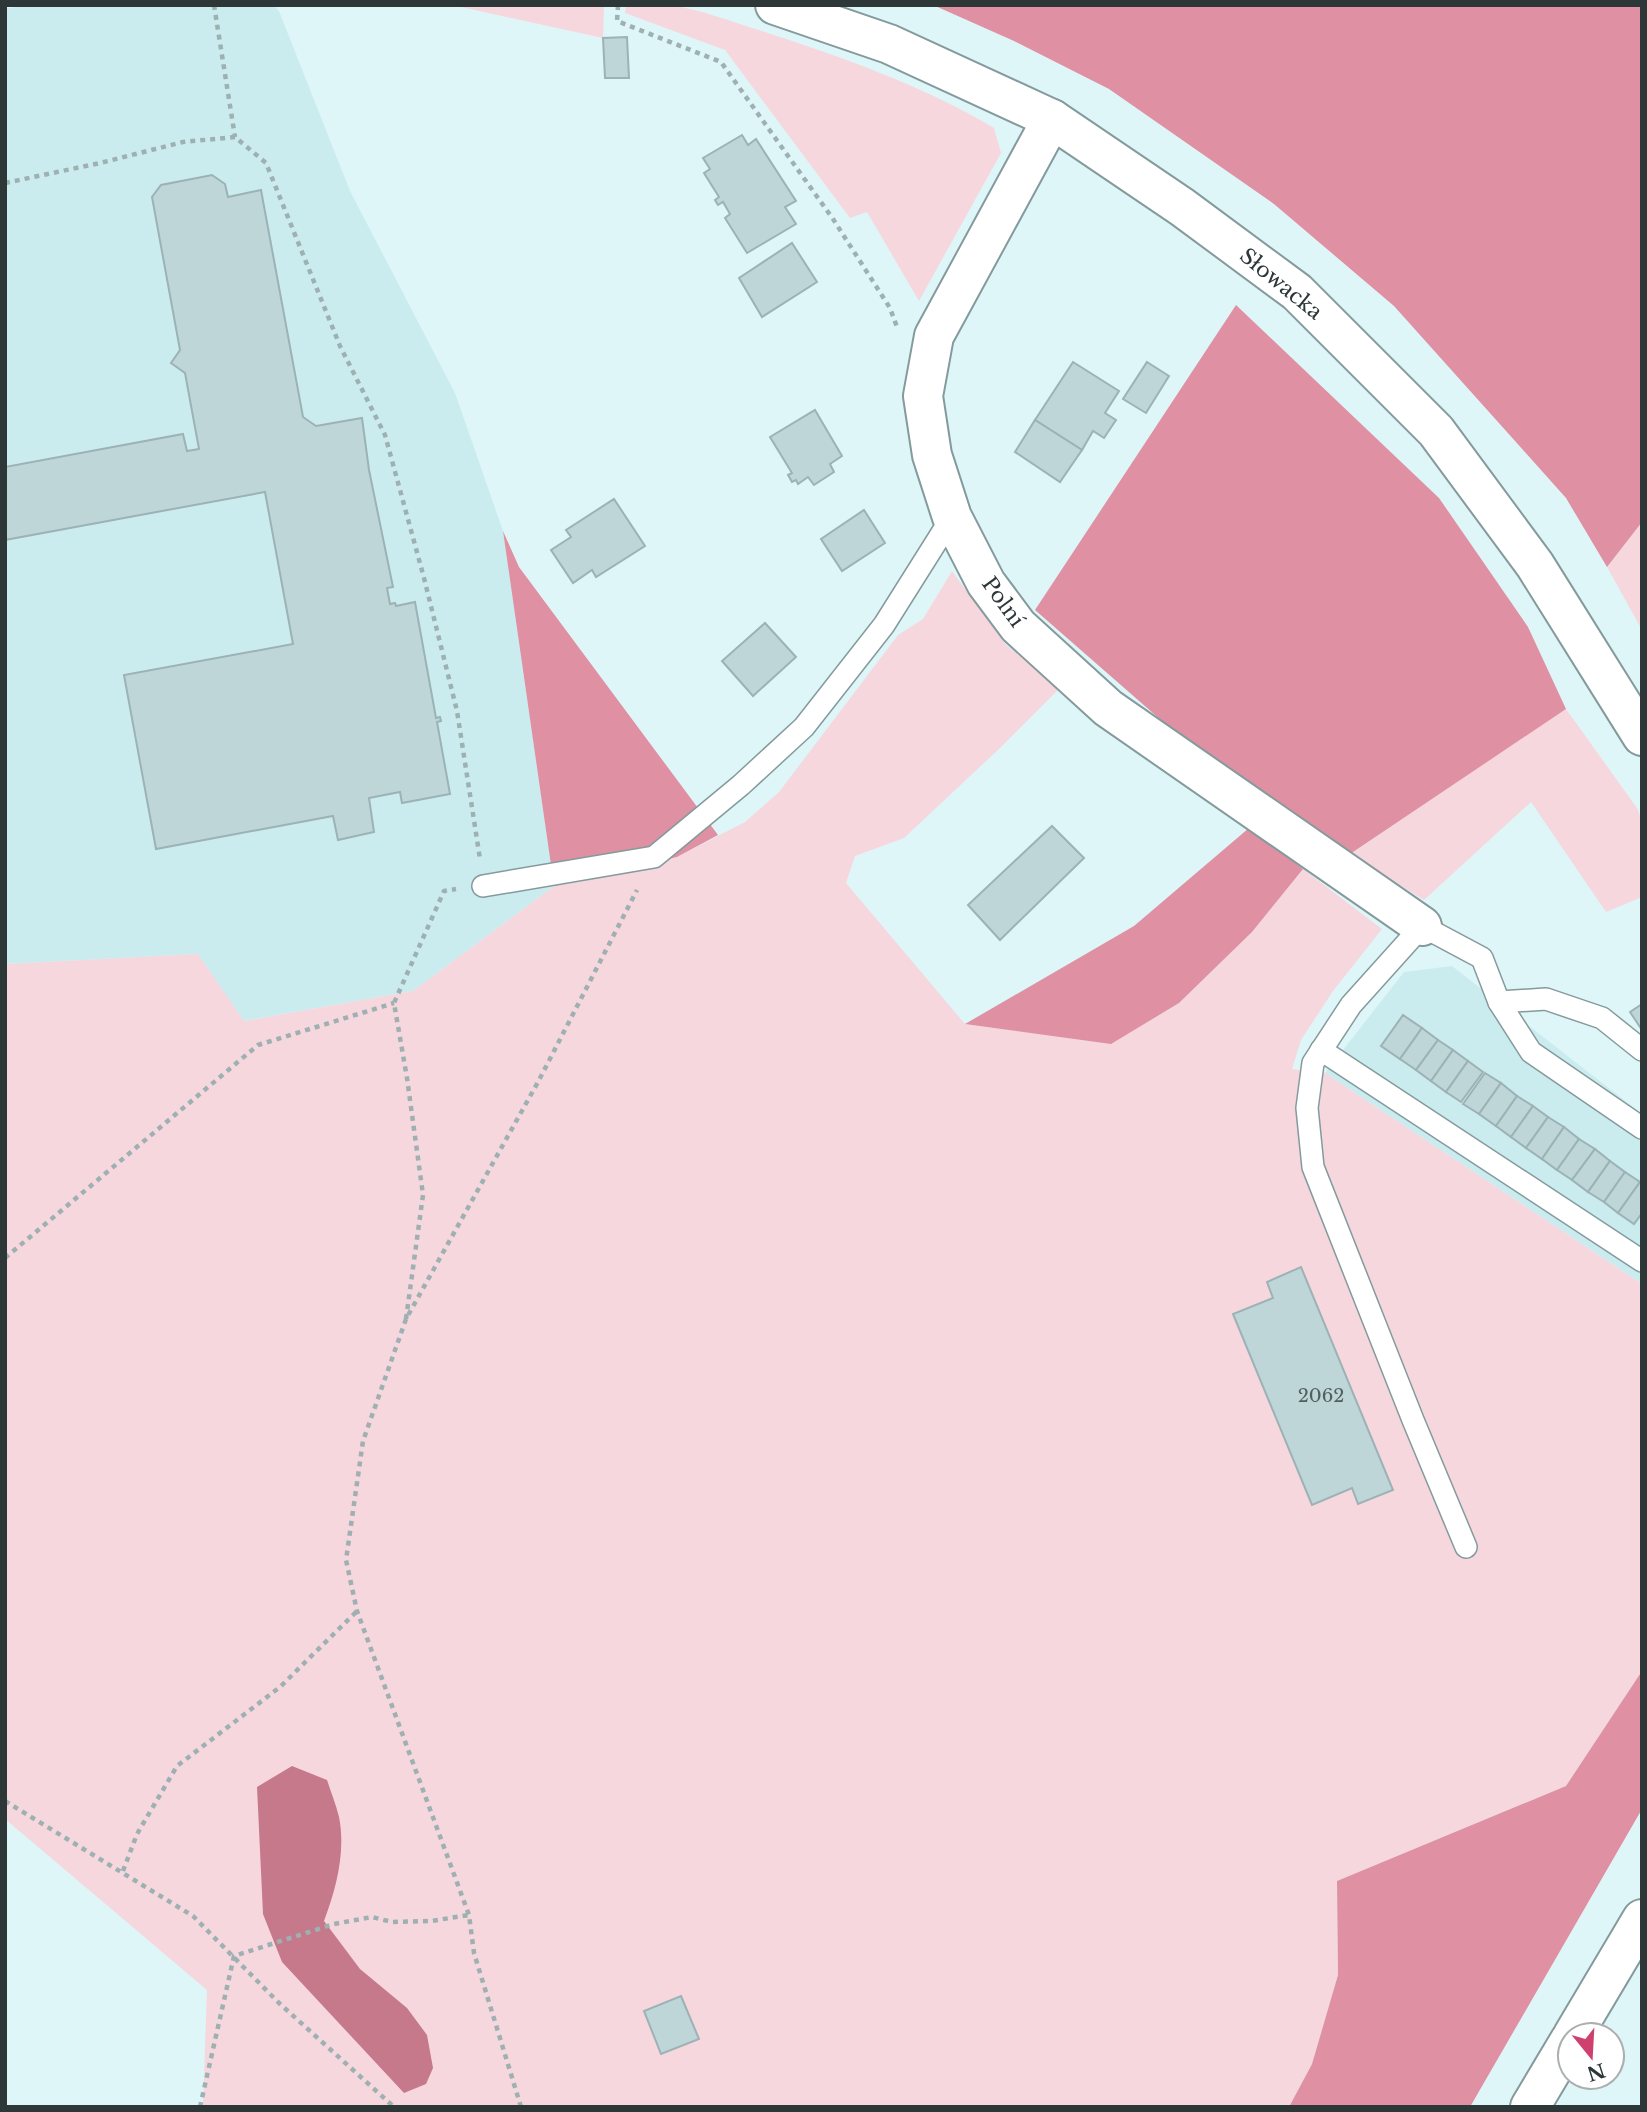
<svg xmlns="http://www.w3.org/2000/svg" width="1647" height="2112" font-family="'Libre Baskerville',serif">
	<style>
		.built { fill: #cbecef }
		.green { fill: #f6d7de }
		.forest { fill: #df90a2 }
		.water { fill: #c5798b }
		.building { fill: #bed6d8; stroke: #9cb2b5; stroke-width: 2 }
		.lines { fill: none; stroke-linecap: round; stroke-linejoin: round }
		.service-casing { stroke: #849a9d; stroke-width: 24 }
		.minor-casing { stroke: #849a9d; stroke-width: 42 }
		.tertiary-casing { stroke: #849a9d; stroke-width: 42 }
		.secondary-casing { stroke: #849a9d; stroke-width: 42 }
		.path { stroke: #9eb0b2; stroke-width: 4.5; stroke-dasharray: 5 5; stroke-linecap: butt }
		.service { stroke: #fff; stroke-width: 21 }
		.minor { stroke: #fff; stroke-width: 38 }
		.tertiary { stroke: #fff; stroke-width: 38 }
		.secondary { stroke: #fff; stroke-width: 38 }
		.labels { text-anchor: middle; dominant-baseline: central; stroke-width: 6; stroke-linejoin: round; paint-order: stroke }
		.number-label { font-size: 18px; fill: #525f60 }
		.street-label { font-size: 21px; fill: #2e3738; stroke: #fff }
	</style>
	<rect width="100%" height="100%" fill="#def6f8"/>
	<!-- built -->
	<g class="built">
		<path d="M26,5H273L279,11L350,191L455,393L503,531L554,886L413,991L243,1021L198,954L5,964V9Z"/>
		<path d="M1452,966L1642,1114V1284L1325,1073L1404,972Z"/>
	</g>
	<!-- green -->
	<g class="green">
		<path d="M452,5H604L603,38Z"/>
		<path d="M626,5C640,5 655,4 669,5C700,9 732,22 762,31C841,57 922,85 994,128L1001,153L919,301L867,212L850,218L725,50L625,13Z"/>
		<path d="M1642,522V630L1607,567Z"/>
		<path d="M952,571L1006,645L1060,688L999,749L904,838L855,856L846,883L965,1024L1111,1043L1179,1003L1252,932L1303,869L1382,929L1333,991L1301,1040L1292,1069L1325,1073L1642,1284V1671L1566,1786L1337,1881L1338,1975L1312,2064L1289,2107H203L207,1990L5,1819V964L198,954L244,1021L413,991L554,886L677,857L745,822L779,792L898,635L923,619Z"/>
		<path d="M1566,709L1637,808L1642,821V897L1606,912L1531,802L1424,900L1350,854Z"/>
	</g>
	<!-- forest -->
	<g class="forest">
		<path d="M933,5H1642V522L1607,567L1566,498L1394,306L1274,204L1109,89L1014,41Z"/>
		<path d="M1236,305L1439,498L1528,627L1566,709L1350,854L1233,783L1035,610Z"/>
		<path d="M503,531L519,567L718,835L677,857L554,886Z"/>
		<path d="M1249,828L1303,869L1252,932L1179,1003L1111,1044L965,1024L1134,926Z"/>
		<path d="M1642,1671V1809L1470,2107H1289L1312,2064L1338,1975L1337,1881L1566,1786Z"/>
	</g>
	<!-- water -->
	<path class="water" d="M292,1766L327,1780C331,1792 336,1805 339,1817C346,1852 336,1889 324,1921L360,1969L407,2008L427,2035L433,2068L426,2084L404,2093L282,1962L263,1914L257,1787Z"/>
	<!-- building -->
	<g class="building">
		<path d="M627,37L629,78H605L603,38Z"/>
		<path d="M742,135L748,145L756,139L796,201L785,207L796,224L747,253L725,218L730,214L723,202L718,205L715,200L719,197L704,173L710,169L703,158Z"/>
		<path d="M212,175L225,184L228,197L261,190L303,417L316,426L362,418L369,470L393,587L387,588L390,604L395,603L396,606L415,602L436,718L440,717L441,721L437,722L450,794L402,803L400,792L369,798L374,832L338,840L333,816L156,849L124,675L293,644L265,492L5,540V467L183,434L187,451L199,449L185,373L171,363L180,350L152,197L161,185Z"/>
		<path d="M792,243L817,282L762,317L739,278Z"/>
		<path d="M1073,362L1119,391L1105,413L1116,420L1104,438L1093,431L1082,450L1035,420Z"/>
		<path d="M1147,362L1169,376L1146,413L1123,399Z"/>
		<path d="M815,410L842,456L830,464L834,472L814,485L808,477L798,484L796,480L792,482L788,475L792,473L770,437Z"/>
		<path d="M1035,420L1082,450L1060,482L1015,452Z"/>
		<path d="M614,499L645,546L596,577L592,570L573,583L551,550L571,537L566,530Z"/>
		<path d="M864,510L885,543L842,571L821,539Z"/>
		<path d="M765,623L796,657L753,696L722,661Z"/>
		<path d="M1052,826L1084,858L1000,940L968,905Z"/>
		<path d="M1642,1004V1030L1630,1012Z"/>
		<path d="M1403,1015L1422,1028L1400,1059L1381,1046Z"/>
		<path d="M1422,1028L1438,1040L1416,1070L1400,1059Z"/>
		<path d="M1438,1040L1453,1050L1431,1081L1416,1070Z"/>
		<path d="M1453,1050L1468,1061L1446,1092L1431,1081Z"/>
		<path d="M1468,1061L1483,1072L1461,1102L1446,1092Z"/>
		<path d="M1485,1073L1501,1083L1479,1114L1463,1104Z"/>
		<path d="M1501,1083L1517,1096L1496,1126L1479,1114Z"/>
		<path d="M1517,1096L1533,1106L1511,1137L1496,1126Z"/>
		<path d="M1533,1106L1548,1117L1526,1148L1511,1137Z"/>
		<path d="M1548,1117L1564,1127L1542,1159L1526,1148Z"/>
		<path d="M1564,1127L1579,1139L1557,1170L1542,1159Z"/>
		<path d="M1579,1139L1595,1149L1572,1180L1557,1170Z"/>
		<path d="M1595,1149L1610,1161L1588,1192L1572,1180Z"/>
		<path d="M1610,1161L1625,1172L1604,1202L1588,1192Z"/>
		<path d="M1625,1172L1640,1182L1618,1213L1604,1202Z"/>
		<path d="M1640,1182L1642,1183V1213L1634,1224L1618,1213Z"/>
		<path d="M1301,1267L1393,1490L1358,1504L1352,1488L1312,1505L1233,1314L1273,1298L1267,1282Z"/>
		<path d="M681,1996L699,2039L661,2054L644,2011Z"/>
	</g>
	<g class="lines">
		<defs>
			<g id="service">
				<path d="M483,886L654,857L741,785L804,727L884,625L952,517"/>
				<path d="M1499,1002L1546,999L1602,1018L1642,1050"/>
				<path d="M1321,1050L1642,1261"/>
				<path d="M1466,1547L1413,1420L1313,1167L1307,1108L1313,1063L1351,1005L1422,926L1482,958L1499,1002L1531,1052L1642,1128"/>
			</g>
			<path id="minor" d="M1052,119L934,336L923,396L932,455L952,517L986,583L1018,626L1108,708L1422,926"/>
			<path id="tertiary" d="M775,5L889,44L1052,119L1182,207L1297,292L1436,431L1535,565L1642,736"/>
			<g id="secondary">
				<path d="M1573,2035L1642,1919"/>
				<path d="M1530,2107L1570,2040"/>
			</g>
		</defs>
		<!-- service casing -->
		<use href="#service" class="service-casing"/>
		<!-- minor casing -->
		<use href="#minor" class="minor-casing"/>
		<!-- tertiary casing -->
		<use href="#tertiary" class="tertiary-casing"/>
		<!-- secondary casing -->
		<use href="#secondary" class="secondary-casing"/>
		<!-- path -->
		<g class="path">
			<path d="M214,5L235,137"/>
			<path d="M618,5L617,21L721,62L833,219L890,308L897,327"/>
			<path d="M5,183L100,163L183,142L235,137L266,163L340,346L385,435L424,578L457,711L480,859"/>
			<path d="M5,1258L258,1045L394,1003"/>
			<path d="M406,1319L423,1195L407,1078L394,1003L444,891L456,889"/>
			<path d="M5,1801L193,1916L279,2003L394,2107"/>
			<path d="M123,1871L137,1834L177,1766L280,1687L357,1611"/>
			<path d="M200,2107L234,1956L334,1924L372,1917L392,1922L431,1921L469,1915"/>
			<path d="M521,2107L474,1953L469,1915L357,1611L346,1560L363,1441L406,1319L538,1082L637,890"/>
		</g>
		<!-- service -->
		<use href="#service" class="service"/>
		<!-- minor -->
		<use href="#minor" class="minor"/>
		<!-- tertiary -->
		<use href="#tertiary" class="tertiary"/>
		<!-- secondary -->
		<use href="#secondary" class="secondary"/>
	</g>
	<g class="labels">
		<!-- number labels -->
		<g class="number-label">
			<text x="1321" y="1396">2062</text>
		</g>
		<!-- street labels -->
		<g class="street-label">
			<text transform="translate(1281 284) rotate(39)">Słowacka</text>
			<text transform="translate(1003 602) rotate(54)">Polní</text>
		</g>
	</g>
	<!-- border -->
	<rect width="1647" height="2112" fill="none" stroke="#2e3738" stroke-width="14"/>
	<!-- north arrow -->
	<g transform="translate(1591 2056) rotate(162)"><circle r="33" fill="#ffffff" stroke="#abafaf" stroke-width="2"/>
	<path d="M0-5L12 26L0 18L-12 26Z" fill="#ce416f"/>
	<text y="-10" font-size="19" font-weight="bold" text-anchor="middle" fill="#2e3738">N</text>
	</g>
</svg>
